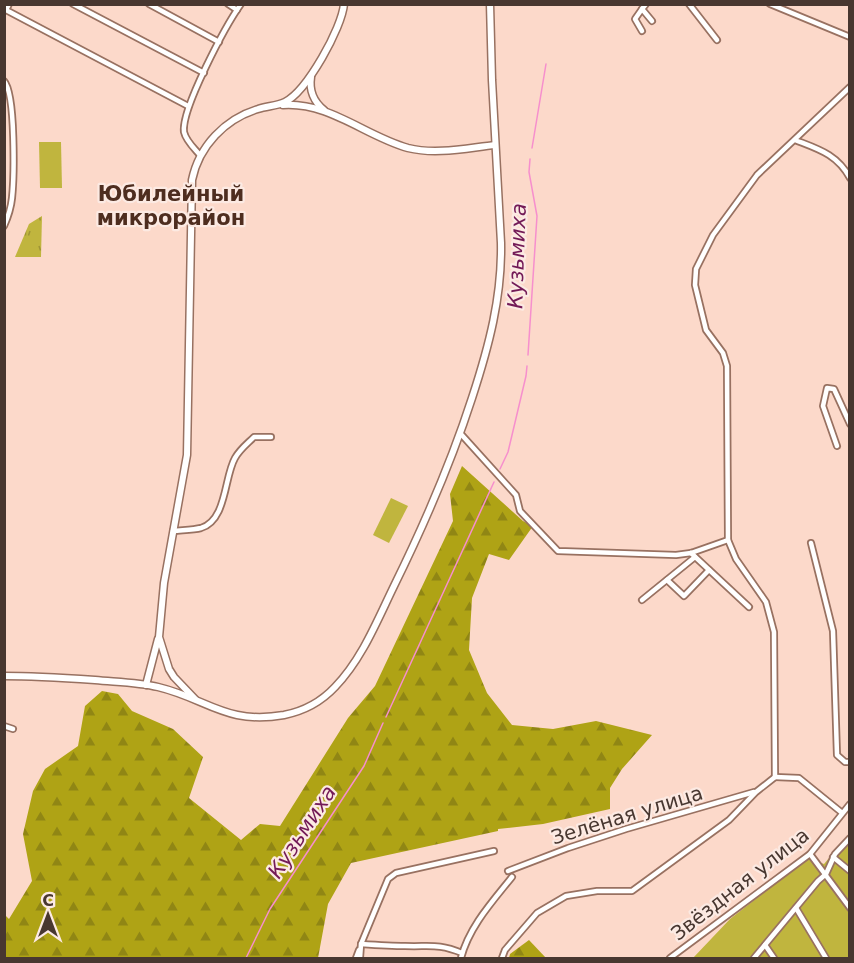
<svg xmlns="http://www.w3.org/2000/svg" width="854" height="963" font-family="'DejaVu Sans',sans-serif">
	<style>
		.green { fill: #c0b53e }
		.forest { fill: url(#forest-firs) }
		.park { fill: url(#park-tufts) }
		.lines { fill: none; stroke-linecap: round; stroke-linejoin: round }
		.stream { stroke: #f68fcd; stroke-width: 1.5 }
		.street-casing { stroke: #987161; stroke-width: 8 }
		.secondary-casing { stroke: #987161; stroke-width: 9 }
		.street { stroke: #fff; stroke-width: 4.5 }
		.secondary { stroke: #fff; stroke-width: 6 }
		.labels { text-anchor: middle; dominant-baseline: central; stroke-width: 4.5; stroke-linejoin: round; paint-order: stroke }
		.street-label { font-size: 20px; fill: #483730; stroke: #fceae3 }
		.neighbourhood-label { font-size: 21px; font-weight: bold; fill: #4e2d1f; stroke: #fceae3 }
		.water-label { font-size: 21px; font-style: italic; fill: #731a57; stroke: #fceae3 }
	</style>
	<defs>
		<pattern id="forest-firs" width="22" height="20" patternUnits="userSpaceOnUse" patternTransform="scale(1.5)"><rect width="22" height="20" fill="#afa315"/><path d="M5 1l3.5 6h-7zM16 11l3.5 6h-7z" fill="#908614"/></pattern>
		<pattern id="park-tufts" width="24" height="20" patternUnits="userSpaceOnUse" patternTransform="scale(1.5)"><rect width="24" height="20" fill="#c0b53e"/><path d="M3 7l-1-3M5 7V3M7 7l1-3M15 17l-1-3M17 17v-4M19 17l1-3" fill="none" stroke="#9e9434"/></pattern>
	</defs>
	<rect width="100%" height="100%" fill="#fcd9ca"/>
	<!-- green -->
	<g class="green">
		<path d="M39,142H61L62,188H40Z"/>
		<path d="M391,498L408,506L389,543L373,535Z"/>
		<path d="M849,834V958H693L730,919L808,858L824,864Z"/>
	</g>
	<!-- forest -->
	<g class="forest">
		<path d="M462,466L523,521L533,526L509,560L489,554L472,598L469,650L487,693L512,725L553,729L596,721L652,735L622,769L610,788V809L543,824L498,829V831L351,863L328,904L318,958H5L4,914L9,919L32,881L23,834L33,791L45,769L78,746L85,706L102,691L118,694L132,711L173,729L203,757L189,798L241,840L260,824L280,826L348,718L375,686L453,521L450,494Z"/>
		<path d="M529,940L546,958H509L510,954Z"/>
	</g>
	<!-- park -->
	<path class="park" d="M42,216L41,257H15L29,224Z"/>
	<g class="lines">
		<!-- stream -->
		<g class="stream">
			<path d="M532,148L546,64"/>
			<path d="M528,355L537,216L529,172L530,159"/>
			<path d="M500,469L508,452L526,376L527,366"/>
			<path d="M386,717L494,482"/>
			<path d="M246,958L270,909L364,766L383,723"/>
		</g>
		<defs>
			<g id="street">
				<path d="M9,4L6,10L188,106"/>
				<path d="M73,4L204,73"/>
				<path d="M149,4L219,42"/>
				<path d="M228,4L237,10"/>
				<path d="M646,4L642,9L652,21"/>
				<path d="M689,4L717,40"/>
				<path d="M770,4L850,37"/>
				<path d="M642,9L635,19L642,31"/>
				<path d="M4,81C16,94 14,179 12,198C11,208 8,217 4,226"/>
				<path d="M795,140C818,149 837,154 850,178"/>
				<path d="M200,155C194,148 186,141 184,132C181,109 226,25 241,4"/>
				<path d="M460,433L516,495L520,511L558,551L676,555L691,553L728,540"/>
				<path d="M837,446L823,406L827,388L834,389L850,424"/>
				<path d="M173,531C182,530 193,530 201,528C227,520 224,477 235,458C240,449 247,444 254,437H271"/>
				<path d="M811,543L833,631L837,755L845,762H850"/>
				<path d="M691,553L749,607"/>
				<path d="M667,580L684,596L709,570"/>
				<path d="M642,600L695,557"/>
				<path d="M4,726L13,729"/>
				<path d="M775,777L774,632L766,602L736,559L728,540L727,366L723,353L706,330L695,285L696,269L713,235L757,175L850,87"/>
				<path d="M775,777L799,778L841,812"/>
				<path d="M810,854L850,908"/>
				<path d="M833,857L850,871"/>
				<path d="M508,871L568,848L626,829L754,792"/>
				<path d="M796,908L826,958"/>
				<path d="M361,944C376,945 391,946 405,946C429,947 438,943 462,953"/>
				<path d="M765,945L774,958"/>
				<path d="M356,958L359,950"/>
				<path d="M360,958L361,944L388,879L396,873L494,851"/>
				<path d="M461,958C469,927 492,902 512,877"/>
				<path d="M502,958L505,950L537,913L566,896L597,891H632L729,820L756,792L775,777"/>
				<path d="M670,958L810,854L850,804"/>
				<path d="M754,958L818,881L826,874L835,854L850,838"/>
			</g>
			<g id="secondary">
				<path d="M311,77C309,90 314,102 324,110"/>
				<path d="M283,105C330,102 365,136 408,148C436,155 467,148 495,145"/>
				<path d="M4,676C35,676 65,678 95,680C116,682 138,682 158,687C208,699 226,725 284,715C304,711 321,702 335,687C362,659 377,621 394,586C424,525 451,463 472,398C489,346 502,297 501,243L492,80L490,4"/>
				<path d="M146,685L158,639"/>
				<path d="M195,699L174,677L169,669L159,637L164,583L187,455L192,180C199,146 225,119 258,109C267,106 277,106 285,102C307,91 342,28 344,4"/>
			</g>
		</defs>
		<!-- street casing -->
		<use href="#street" class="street-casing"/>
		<!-- secondary casing -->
		<use href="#secondary" class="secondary-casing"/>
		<!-- street -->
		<use href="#street" class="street"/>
		<!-- secondary -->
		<use href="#secondary" class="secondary"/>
	</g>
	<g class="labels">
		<!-- street labels -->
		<g class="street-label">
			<text transform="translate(627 815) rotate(-17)">Зелёная улица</text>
			<text transform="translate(740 884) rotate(-38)">Звёздная улица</text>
		</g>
		<!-- neighbourhood labels -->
		<g class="neighbourhood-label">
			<text x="171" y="194">Юбилейный<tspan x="171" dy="24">микрорайон</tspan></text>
		</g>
		<!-- water labels -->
		<g class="water-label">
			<text transform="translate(517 256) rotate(-88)">Кузьмиха</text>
			<text transform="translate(302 832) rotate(-57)">Кузьмиха</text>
		</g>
	</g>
	<!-- border -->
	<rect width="854" height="963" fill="none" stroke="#483730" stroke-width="12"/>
	<!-- north arrow -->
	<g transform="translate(48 915)" stroke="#fceae3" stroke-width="4.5" paint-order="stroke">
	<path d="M0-4.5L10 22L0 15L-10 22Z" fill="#483730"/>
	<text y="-9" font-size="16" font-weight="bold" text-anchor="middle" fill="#483730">С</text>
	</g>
</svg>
